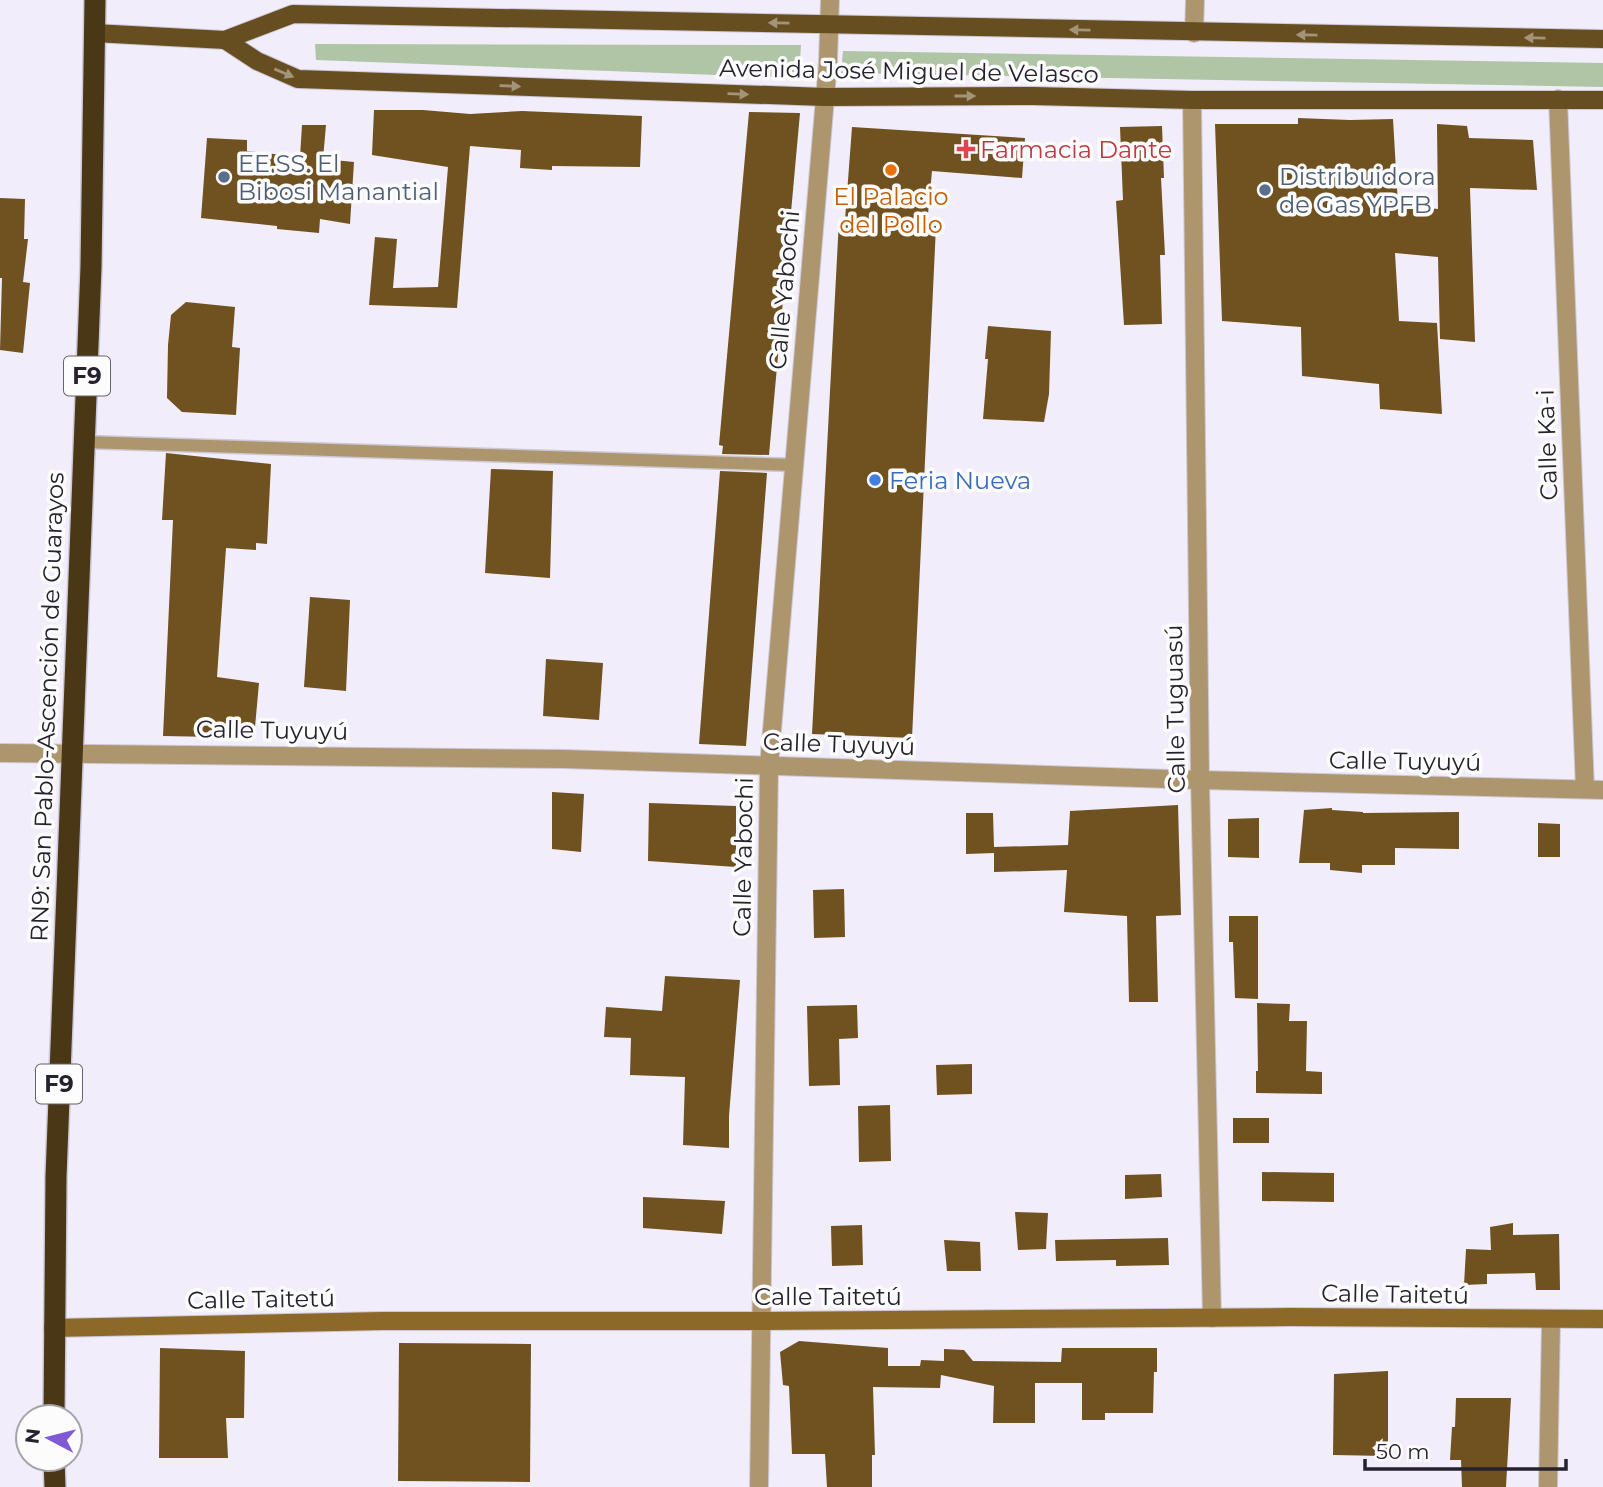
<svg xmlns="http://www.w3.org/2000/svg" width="1603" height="1487" font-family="Montserrat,sans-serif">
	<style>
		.green { fill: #afc5a5 }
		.building { fill: #705120 }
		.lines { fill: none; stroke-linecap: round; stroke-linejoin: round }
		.lane-casing { stroke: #ccc8d5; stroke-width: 15 }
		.street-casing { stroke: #ccc8d5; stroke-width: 20 }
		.secondary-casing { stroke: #ccc8d5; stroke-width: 20 }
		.primary-casing { stroke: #ccc8d5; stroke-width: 20 }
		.highway-casing { stroke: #ccc8d5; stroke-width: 24 }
		.lane { stroke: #ad956d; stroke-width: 12 }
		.street { stroke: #ad956d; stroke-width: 18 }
		.secondary { stroke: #8c6928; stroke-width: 18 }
		.primary { stroke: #674e21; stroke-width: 18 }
		.highway { stroke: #4a3716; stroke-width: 21 }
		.oneway { fill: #a39479 }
		.health-dot { fill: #e0444e; stroke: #fcfcfc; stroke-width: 2.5 }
		.food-dot { fill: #e8710a; stroke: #fcfcfc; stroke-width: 2.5 }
		.service-dot { fill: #5c6f8a; stroke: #fcfcfc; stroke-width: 2.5 }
		.shop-dot { fill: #3f7fe0; stroke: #fcfcfc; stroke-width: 2.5 }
		.labels { text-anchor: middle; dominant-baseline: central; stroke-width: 7; stroke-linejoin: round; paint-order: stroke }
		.shield { fill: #fcfcfc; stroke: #66636b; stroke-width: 2 }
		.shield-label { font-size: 23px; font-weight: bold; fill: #25212d }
		.street-label { font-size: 24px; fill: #25212d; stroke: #fcfcfc }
		.health-label { font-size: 24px; fill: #be3a42; stroke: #fcfcfc; text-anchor: start }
		.service-label { font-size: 24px; fill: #4e5e75; stroke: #fcfcfc; text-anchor: start }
		.food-label { font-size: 24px; fill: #c56008; stroke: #fcfcfc }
		.shop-label { font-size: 24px; fill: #366cbe; stroke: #fcfcfc; text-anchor: start }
	</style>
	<rect width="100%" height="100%" fill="#f1edfa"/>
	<!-- green -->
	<g class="green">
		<path d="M315,44L801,45L799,78L316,60Z"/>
		<path d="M843,51L1603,63V87L841,73Z"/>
	</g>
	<!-- building -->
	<g class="building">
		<path d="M374,110H423L470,114L522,111L642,116L640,167L552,166V170L520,168L521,150L470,146L457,308L369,305L375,237L397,239L393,288L438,287L448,167L372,155Z"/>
		<path d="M749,112L800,113L769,455L722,454L723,446L719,445Z"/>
		<path d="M1298,118L1350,120L1393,119L1398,205L1438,209L1437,124L1467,126L1469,138L1533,140L1537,190L1470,188L1475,342L1440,339L1438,257L1395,253L1399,321L1437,323L1442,414L1380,409L1379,384L1302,376L1301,327L1222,321L1215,124H1298Z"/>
		<path d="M302,125H326L323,159L354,162L350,224L320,219L319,233L277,229V226L201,218L207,138L247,140V151L300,157Z"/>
		<path d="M1162,126L1164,178H1161L1165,255H1160L1162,324L1124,325L1116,201L1123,200L1120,127Z"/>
		<path d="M852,127L1025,138L1022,178L932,171L927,225L936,226L912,738L812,734L839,220H845Z"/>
		<path d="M0,198L25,199L24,239H28L23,282L30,283L23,353L0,350L2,278H0Z"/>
		<path d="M186,302L235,307L232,347L240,348L236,415L182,412L167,398L168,345L171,315Z"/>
		<path d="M988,326L1051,331L1049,394L1044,422L983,419L988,359H985Z"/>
		<path d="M166,453L271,464L267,544L256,543V550L226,548L217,677L259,683L255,727L215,724V737L163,736L173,520H162Z"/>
		<path d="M491,469L553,471L550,578L485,573Z"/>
		<path d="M720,471L767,473L746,746L699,744Z"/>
		<path d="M310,597L350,600L346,691L304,687Z"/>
		<path d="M546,659L603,663L599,720L543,716Z"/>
		<path d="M552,792L584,794L581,852L552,849Z"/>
		<path d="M649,803L736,806V867L648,861Z"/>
		<path d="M1178,805L1181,915L1156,916L1158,1002H1129L1127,916L1064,912L1067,870L994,872V853L966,854V813H993L994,847L1068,845L1070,811Z"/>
		<path d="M1332,808V810L1363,812V813L1459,812V849L1395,848V865H1362V873L1330,870V863H1299L1304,810Z"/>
		<path d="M1259,818V858L1228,857V819Z"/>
		<path d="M1538,823L1560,824V857H1538Z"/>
		<path d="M844,889L845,937L814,938L813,890Z"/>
		<path d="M1229,916H1258V999L1235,998L1233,942H1229Z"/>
		<path d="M665,976L740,980L729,1116V1148L683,1145L685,1077L630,1075L631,1038L604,1037L606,1007L662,1011Z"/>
		<path d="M1257,1003L1290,1004L1289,1021H1307L1306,1071L1322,1072V1094L1256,1093V1071H1258Z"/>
		<path d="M857,1005L858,1038L839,1039L840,1085L809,1086L807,1006Z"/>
		<path d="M972,1064V1094L937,1095L936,1065Z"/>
		<path d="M890,1105L891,1161L859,1162L858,1106Z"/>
		<rect x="1233" y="1118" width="36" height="25"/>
		<path d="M1262,1172L1334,1173V1202L1262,1201Z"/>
		<path d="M1161,1174L1162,1197L1125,1199V1175Z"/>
		<path d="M643,1197L725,1201L722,1234L643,1228Z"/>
		<path d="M1015,1212L1048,1213L1046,1249L1018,1250Z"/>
		<path d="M1513,1223V1235L1559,1234L1560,1290H1536L1535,1273L1487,1274V1284L1464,1285L1466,1249L1491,1250L1490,1227Z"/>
		<path d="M862,1225L863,1265L832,1266L831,1226Z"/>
		<path d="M1168,1238L1169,1265L1116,1266V1260L1056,1261L1055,1240Z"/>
		<path d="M944,1240L980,1242L981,1271H947Z"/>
		<path d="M799,1341L888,1348V1366H920L921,1360L944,1361V1349L964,1350L973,1361L1061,1362L1062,1348H1157V1372H1154L1153,1413H1105V1420H1082V1383H1035V1423H993L994,1386L941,1375L940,1388L873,1387L875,1455H872V1487H827L825,1454H792L789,1386L783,1385L780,1352Z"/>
		<path d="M399,1343L531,1344L530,1482L398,1481Z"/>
		<path d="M160,1348L245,1351L244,1418H226L228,1458H159Z"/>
		<path d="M1388,1371V1456L1333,1455L1334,1374Z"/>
		<path d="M1456,1398H1511L1506,1487H1462L1461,1460H1450L1452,1427H1455Z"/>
	</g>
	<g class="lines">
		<defs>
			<path id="lane" d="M84,442L794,465"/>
			<g id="street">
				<path d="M1194,33L1195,0"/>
				<path d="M1558,99L1585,789"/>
				<path d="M1192,100L1200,780L1212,1318"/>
				<path d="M0,753L564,759L1200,780L1603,790"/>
				<path d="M759,1487L769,766L828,62L830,0"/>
				<path d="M1548,1487L1551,1321"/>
			</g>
			<path id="secondary" d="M53,1328L382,1321H761L1290,1317L1603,1319"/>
			<g id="primary">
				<path d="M94,33L225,40L293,14L1603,39"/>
				<path d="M225,40L257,61L298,79L825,97L1033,96L1192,100H1603"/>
			</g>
			<g id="highway">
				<path d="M54,1417L56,1177L91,267L95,0"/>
				<path d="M54,1459L55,1487"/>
			</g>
		</defs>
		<!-- lane casing -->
		<use href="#lane" class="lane-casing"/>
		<!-- street casing -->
		<use href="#street" class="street-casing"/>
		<!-- secondary casing -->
		<use href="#secondary" class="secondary-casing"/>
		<!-- primary casing -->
		<use href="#primary" class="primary-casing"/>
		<!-- highway casing -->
		<use href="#highway" class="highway-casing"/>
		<!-- lane -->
		<use href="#lane" class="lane"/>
		<!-- street -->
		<use href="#street" class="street"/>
		<!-- secondary -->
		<use href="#secondary" class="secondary"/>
		<!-- primary -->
		<use href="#primary" class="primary"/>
		<!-- highway -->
		<use href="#highway" class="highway"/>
	</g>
	<!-- one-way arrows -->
	<defs><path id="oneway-solid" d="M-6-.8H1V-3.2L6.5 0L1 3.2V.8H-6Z" transform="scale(1.75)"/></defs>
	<g class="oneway">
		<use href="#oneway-solid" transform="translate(779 23) rotate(-179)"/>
		<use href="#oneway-solid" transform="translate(1080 30) rotate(-179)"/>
		<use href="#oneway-solid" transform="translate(1307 35) rotate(-179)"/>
		<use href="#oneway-solid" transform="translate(1535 38) rotate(-179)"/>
		<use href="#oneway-solid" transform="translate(284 73) rotate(23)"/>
		<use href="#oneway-solid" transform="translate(510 86) rotate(2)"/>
		<use href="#oneway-solid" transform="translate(738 94) rotate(2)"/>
		<use href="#oneway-solid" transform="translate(965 96)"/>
	</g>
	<!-- markers -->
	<path class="health-dot" d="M962.5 138.5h7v7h7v7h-7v7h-7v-7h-7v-7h7z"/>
	<circle class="food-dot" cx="891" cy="170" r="7"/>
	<g class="service-dot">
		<circle cx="224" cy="177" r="7"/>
		<circle cx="1265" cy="190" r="7"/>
	</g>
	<circle class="shop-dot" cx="875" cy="480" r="7"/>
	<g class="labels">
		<!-- shield labels -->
		<g class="shield">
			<rect x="64" y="356.5" width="46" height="39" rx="5"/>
			<rect x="36" y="1064.5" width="46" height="39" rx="5"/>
		</g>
		<g class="shield-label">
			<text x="87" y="376">F9</text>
			<text x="59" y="1084">F9</text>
		</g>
		<!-- street labels -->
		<g class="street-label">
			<text transform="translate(909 71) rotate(1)">Avenida José Miguel de Velasco</text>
			<text transform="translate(784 290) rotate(-85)">Calle Yabochi</text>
			<text transform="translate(1547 445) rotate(-92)">Calle Ka-i</text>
			<text transform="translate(47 707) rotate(-88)">RN9: San Pablo-Ascención de Guarayos</text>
			<text transform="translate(1175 709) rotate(-91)">Calle Tuguasú</text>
			<text transform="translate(272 730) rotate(1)">Calle Tuyuyú</text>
			<text transform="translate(839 744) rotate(2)">Calle Tuyuyú</text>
			<text transform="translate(1405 761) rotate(1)">Calle Tuyuyú</text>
			<text transform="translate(743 857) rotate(-89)">Calle Yabochi</text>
			<text transform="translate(1395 1294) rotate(1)">Calle Taitetú</text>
			<text x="828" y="1296">Calle Taitetú</text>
			<text transform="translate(261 1299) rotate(-1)">Calle Taitetú</text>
		</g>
		<!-- health labels -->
		<g class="health-label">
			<text x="980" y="149">Farmacia Dante</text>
		</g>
		<!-- service labels -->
		<g class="service-label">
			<text x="238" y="163">EE.SS. El<tspan x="238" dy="28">Bibosi Manantial</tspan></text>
			<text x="1279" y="176">Distribuidora<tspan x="1279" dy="28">de Gas YPFB</tspan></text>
		</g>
		<!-- food labels -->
		<g class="food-label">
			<text x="891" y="196">El Palacio<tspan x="891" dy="28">del Pollo</tspan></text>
		</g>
		<!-- shop labels -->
		<g class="shop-label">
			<text x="889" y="480">Feria Nueva</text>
		</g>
	</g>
	<!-- north arrow -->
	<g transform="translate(49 1438) rotate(277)"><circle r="33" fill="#fcfcfc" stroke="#a6a4a9" stroke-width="2"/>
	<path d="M0-5L12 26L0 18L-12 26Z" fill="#805ad4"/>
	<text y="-10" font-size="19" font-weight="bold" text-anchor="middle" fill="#25212d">N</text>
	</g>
	<!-- scale -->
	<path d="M1365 1459v10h201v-10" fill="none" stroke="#25212d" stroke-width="3.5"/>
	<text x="1376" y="1459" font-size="21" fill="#25212d" stroke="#fcfcfc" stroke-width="5" paint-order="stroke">50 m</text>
</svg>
